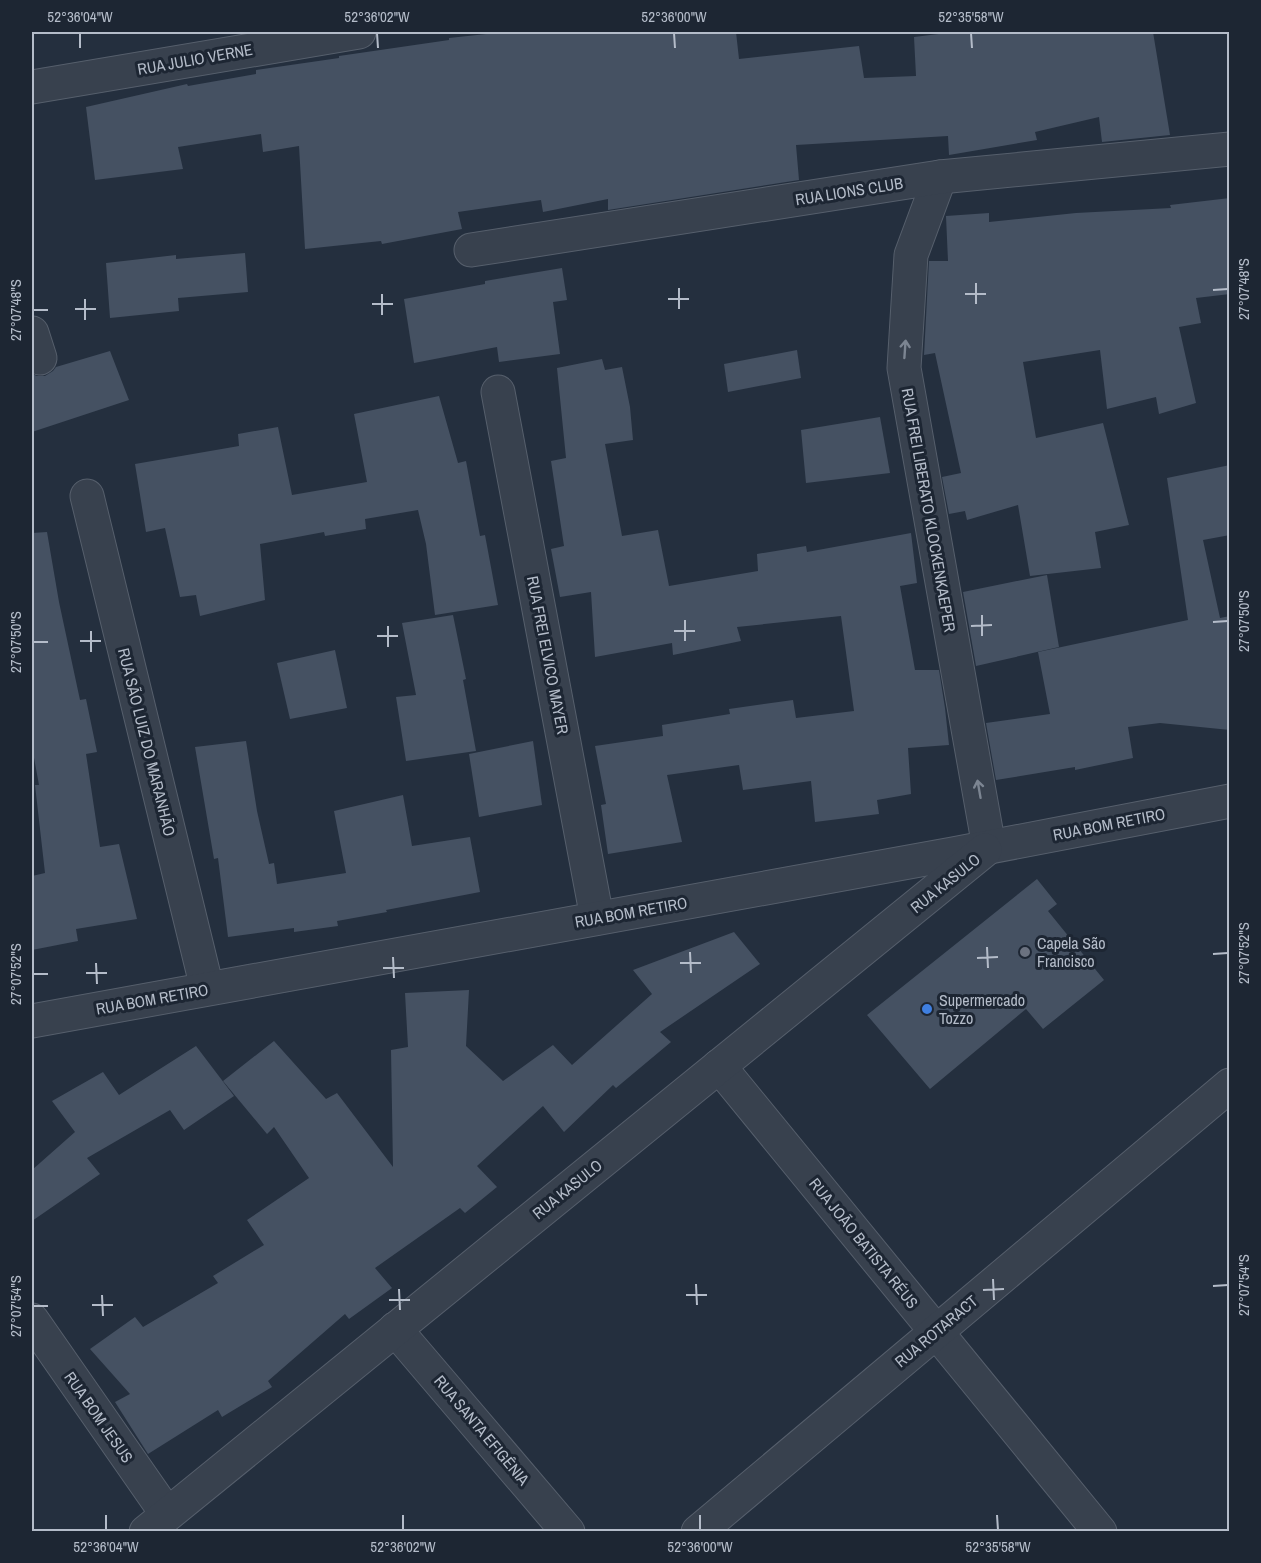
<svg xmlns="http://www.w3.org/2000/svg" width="1261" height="1563" font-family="'Archivo Narrow',sans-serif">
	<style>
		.building { fill: #455162 }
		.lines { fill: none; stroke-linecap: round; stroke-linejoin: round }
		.minor-casing { stroke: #565f6c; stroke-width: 35 }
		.minor { stroke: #38414e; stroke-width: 33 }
		.oneway { stroke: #7c8592 }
		.ticks { fill: none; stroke: #b4bcc9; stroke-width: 2 }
		.worship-dot { fill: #6b7280; stroke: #1d2633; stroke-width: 2 }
		.shop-dot { fill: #3f7fe0; stroke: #1d2633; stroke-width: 2 }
		.labels { text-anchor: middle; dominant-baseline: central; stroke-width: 6; stroke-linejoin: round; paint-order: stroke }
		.street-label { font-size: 16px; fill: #b4bcc9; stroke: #1d2633 }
		.poi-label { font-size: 16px; fill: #b4bcc9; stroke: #1d2633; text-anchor: start }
		.neatline { fill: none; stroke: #b4bcc9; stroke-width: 2 }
		.ticks-label { font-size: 15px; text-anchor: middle; fill: #b4bcc9 }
	</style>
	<rect width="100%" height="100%" fill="#242f3e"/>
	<!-- building -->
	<g class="building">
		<path d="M505,32H736L739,59L859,46L864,78L916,76L914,37L955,32H1153L1170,135L1102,142L1099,117L1035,132L1037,140L949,155L948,136L796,145L799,180L608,210V199L543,212L541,200L458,212L462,229L382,244L381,241L305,249L299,146L263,152L261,134L178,147L183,169L95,180L86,107L187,84L188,86L256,74V70L339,58V56L449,40V38Z"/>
		<path d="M1230,198V294L1196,298L1201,323L1179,327L1196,403L1159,414L1156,397L1107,409L1100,350L1023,362L1036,438L1103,423L1129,525L1095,532L1101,568L1030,576L1018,505L967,520L965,511L949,514L942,477L961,473L935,353L924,355L929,261H948L946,216L989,213V222L1076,213L1171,208L1170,205Z"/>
		<path d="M245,253L248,292L178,298L179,311L110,318L106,263L176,255V259Z"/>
		<path d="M562,268L567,300L553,302L560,354L499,362L497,347L414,363L404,299L485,284V281Z"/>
		<path d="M797,350L801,378L728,392L724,364Z"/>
		<path d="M110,351L129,400L32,432V374L37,376H45L53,371L56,367Z"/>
		<path d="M602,359L605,370L622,367L630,407L633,440L605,444L622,536L658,530L669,586L758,571L757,554L806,546L807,552L911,533L917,583L900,586L915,670H939L945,708L949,745L908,748L911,794L877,800L879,814L815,822L811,781L743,790L739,765L667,775L682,842L608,854L601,805L606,804L595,746L663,736L662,725L730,714L729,709L793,700L796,718L854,711L841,616L737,627L741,641L673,655L672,643L595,657L591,592L560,597L551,549L564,546L551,461L566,458L557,368Z"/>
		<path d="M439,396L458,463L466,461L480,536L485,535L498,605L435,615L426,544L418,510L365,519L366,529L325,536L324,532L260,544L265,600L200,616L196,595L180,597L165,528L146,532L135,464L239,446L238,434L278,427L292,495L367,482L354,414Z"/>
		<path d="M880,417L890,473L806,483L801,430Z"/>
		<path d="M1230,465V535L1203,540L1220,618L1230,616V730L1160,723L1128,727L1133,758L1075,770V767L996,780L986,723L1050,714L1038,652L1188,620L1167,478Z"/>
		<path d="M47,532L59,602L80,700L86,699L97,752L86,754L100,847L119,844L137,919L76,929L78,941L32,950V876L45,873L35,785H39L32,747V533Z"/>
		<path d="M1047,575L1059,647L976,666L963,592Z"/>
		<path d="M453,615L466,679L463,680L476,751L406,761L396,697L416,695L402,623Z"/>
		<path d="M335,650L347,708L290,719L277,663Z"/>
		<path d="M246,741L257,811L269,864L274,863L277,884L346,873L334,811L403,795L412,846L470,837L480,892L386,910L387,912L337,921L338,926L294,932V928L228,937L218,858L214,859L195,747Z"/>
		<path d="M533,741L542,805L479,817L469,754Z"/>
		<path d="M1037,879L1057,904L1048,911L1104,980L1043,1029L1026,1009L930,1089L867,1015Z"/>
		<path d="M734,932L760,964L660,1032L671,1042L616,1088L613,1085L564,1132L543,1106L477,1166L497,1187L465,1213L460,1208L375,1268L392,1288L349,1319L345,1314L268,1381L272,1387L222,1417L218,1410L148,1454L115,1402L130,1394L90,1349L135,1317L143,1327L218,1283L213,1276L264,1245L247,1220L309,1178L274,1127L267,1134L223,1081L274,1041L326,1099L337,1093L393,1167L391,1050L408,1047L405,993L469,990L466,1046L503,1081L553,1045L572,1065L652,994L633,970Z"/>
		<path d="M196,1046L234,1096L184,1130L170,1110L87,1158L100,1174L32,1221V1170L75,1132L52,1101L103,1072L119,1095Z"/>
	</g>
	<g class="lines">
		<defs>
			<g id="minor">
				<path d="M32,87L359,32"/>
				<path d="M940,177L911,255L904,368L989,847"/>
				<path d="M471,250L940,177L1230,149"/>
				<path d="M32,333L40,358"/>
				<path d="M498,392L597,918"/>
				<path d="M87,496L207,988"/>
				<path d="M32,1021L953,854L1230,801"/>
				<path d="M719,1066L1100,1532"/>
				<path d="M32,1320L167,1514"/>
				<path d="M395,1329L568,1532"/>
				<path d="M146,1532L985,850"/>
				<path d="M698,1532L1230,1085"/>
			</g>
		</defs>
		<!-- minor casing -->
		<use href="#minor" class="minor-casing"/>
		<!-- minor -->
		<use href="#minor" class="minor"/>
	</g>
	<!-- one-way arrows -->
	<defs><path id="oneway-shaft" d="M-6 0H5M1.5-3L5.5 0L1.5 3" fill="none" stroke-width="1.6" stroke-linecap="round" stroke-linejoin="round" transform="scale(1.5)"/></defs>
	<g class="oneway">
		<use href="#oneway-shaft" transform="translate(905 349) rotate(-86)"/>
		<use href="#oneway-shaft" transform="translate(979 789) rotate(-100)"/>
	</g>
	<!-- ticks -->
	<path class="ticks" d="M80,33V48M377,33L378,48M674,33L675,48M971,33L972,48M976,283V304M679,288V309M1213,290L1228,289M382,294V315M965,294H986M85,299V320M668,299H689M372,304H393M75,309H96M33,310H48M982,615V636M685,620V641M1213,622L1228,621M388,626V647M971,626L992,625M91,631V652M674,631H695M377,636H398M80,641H101M33,642H48M987,947L988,968M690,952L691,973M1213,954L1228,953M393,957L394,978M977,958L998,957M96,963L97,984M680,963H701M383,968H404M86,973H107M33,974H48M993,1279L994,1300M696,1284L697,1305M1213,1286L1228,1285M399,1289L400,1310M983,1290L1004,1289M102,1295L103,1316M686,1295H707M389,1300H410M92,1305H113M33,1306H48M106,1515V1530M403,1515V1530M700,1515V1530M997,1515L998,1530"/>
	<!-- markers -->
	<circle class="worship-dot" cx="1025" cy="952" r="6"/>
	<circle class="shop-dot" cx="927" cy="1009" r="6"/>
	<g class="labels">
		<!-- street labels -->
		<g class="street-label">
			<text transform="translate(195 59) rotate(-10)">RUA JULIO VERNE</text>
			<text transform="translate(849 191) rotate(-9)">RUA LIONS CLUB</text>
			<text transform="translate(929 510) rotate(80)">RUA FREI LIBERATO KLOCKENKAEPER</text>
			<text transform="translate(548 655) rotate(79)">RUA FREI ELVICO MAYER</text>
			<text transform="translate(147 742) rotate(76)">RUA SÃO LUIZ DO MARANHÃO</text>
			<text transform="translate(1109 824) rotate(-11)">RUA BOM RETIRO</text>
			<text transform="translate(945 883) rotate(-39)">RUA KASULO</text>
			<text transform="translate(631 912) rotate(-10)">RUA BOM RETIRO</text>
			<text transform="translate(152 999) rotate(-10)">RUA BOM RETIRO</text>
			<text transform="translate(567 1189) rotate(-39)">RUA KASULO</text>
			<text transform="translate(864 1243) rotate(51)">RUA JOÃO BATISTA RÉUS</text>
			<text transform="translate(936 1331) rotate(-40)">RUA ROTARACT</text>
			<text transform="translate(99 1417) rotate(55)">RUA BOM JESUS</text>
			<text transform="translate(482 1430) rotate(50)">RUA SANTA EFIGÊNIA</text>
		</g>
		<!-- poi labels -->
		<g class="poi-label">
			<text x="1037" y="943">Capela São<tspan x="1037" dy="18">Francisco</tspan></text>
			<text x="939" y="1000">Supermercado<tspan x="939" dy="18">Tozzo</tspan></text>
		</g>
	</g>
	<!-- border -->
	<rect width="1261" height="1563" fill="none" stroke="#1d2633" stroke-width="66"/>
	<rect x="33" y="33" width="1195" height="1497" class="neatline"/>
	<g class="ticks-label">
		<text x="80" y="22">52°36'04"W</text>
		<text x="377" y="22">52°36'02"W</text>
		<text x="674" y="22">52°36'00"W</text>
		<text x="971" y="22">52°35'58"W</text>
		<text transform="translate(1244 289) rotate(-90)" y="5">27°07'48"S</text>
		<text transform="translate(16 310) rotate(-90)" y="5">27°07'48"S</text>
		<text transform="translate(1244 621) rotate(-90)" y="5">27°07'50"S</text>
		<text transform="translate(16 642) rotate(-90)" y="5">27°07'50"S</text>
		<text transform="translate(1244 953) rotate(-90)" y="5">27°07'52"S</text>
		<text transform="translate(16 974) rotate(-90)" y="5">27°07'52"S</text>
		<text transform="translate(1244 1285) rotate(-90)" y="5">27°07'54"S</text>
		<text transform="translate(16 1306) rotate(-90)" y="5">27°07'54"S</text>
		<text x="106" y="1552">52°36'04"W</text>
		<text x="403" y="1552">52°36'02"W</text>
		<text x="700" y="1552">52°36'00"W</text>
		<text x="998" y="1552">52°35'58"W</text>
	</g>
</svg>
